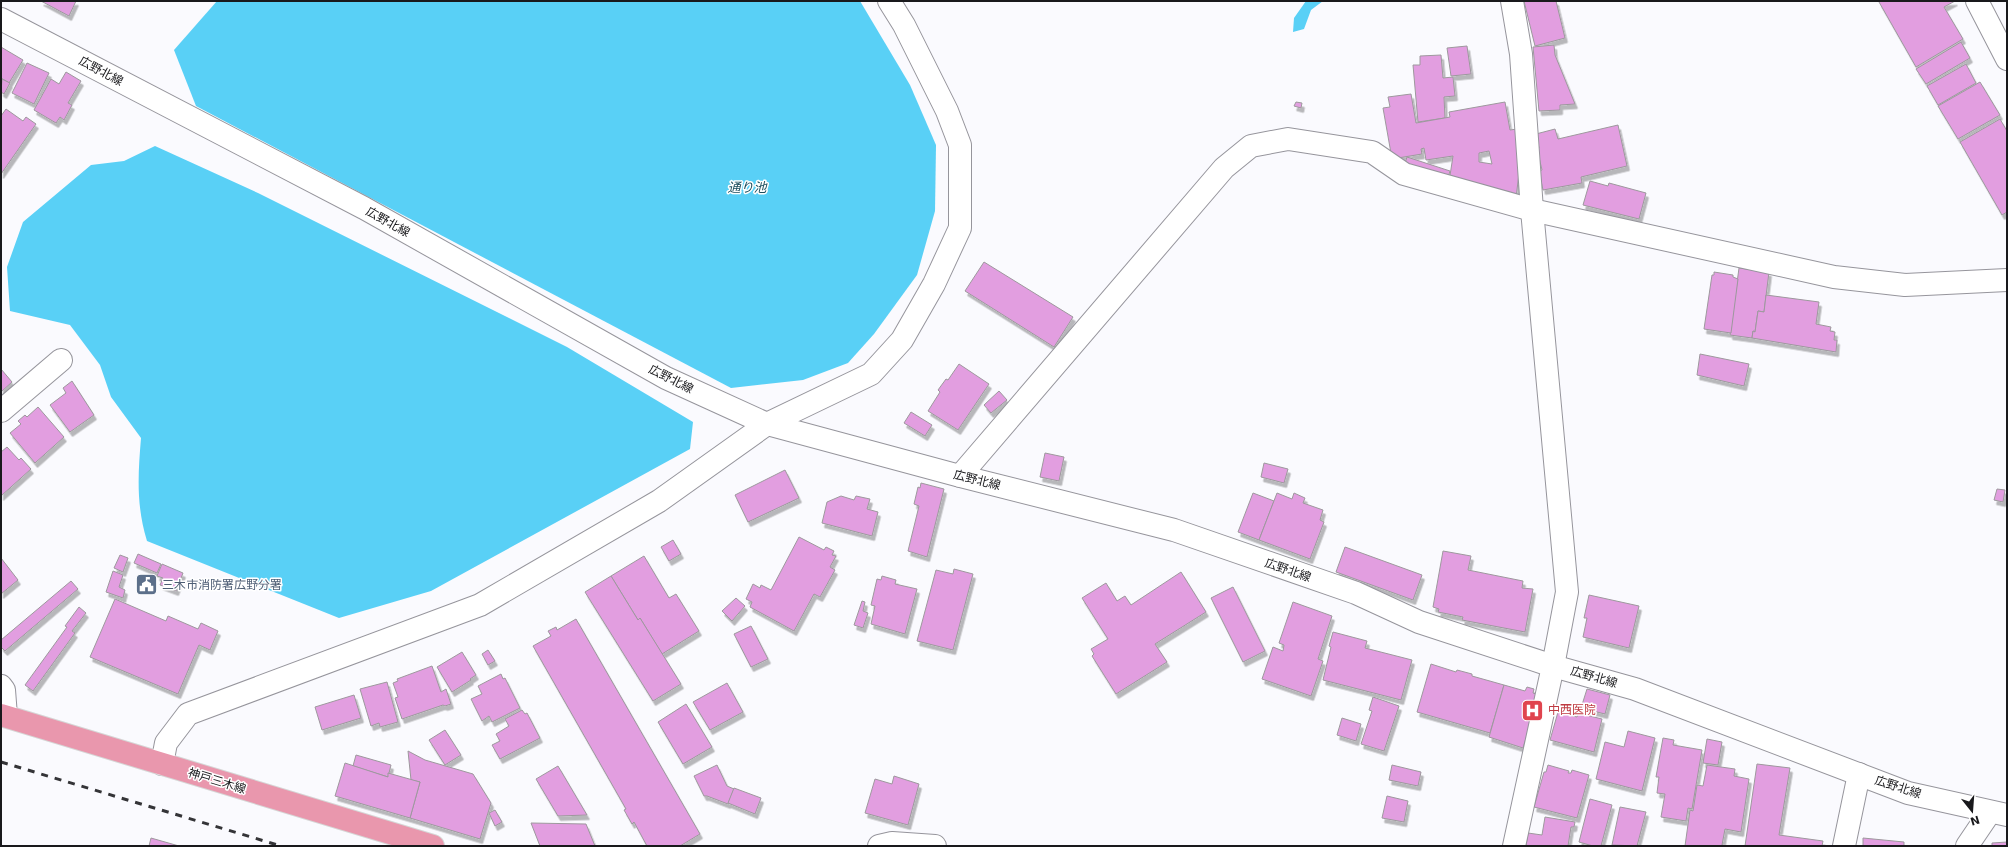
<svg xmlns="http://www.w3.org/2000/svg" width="2008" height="847" font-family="'DejaVu Sans','Noto Sans JP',sans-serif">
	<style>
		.water { fill: #59d0f6 }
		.building { fill: #e29ee0; stroke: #9d989d; fill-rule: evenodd; filter: url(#shadow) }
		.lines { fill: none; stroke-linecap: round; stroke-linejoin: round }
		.minor-casing { stroke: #96959c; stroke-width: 24 }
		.primary-casing { stroke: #d6d6d6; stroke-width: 24 }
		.minor { stroke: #fff; stroke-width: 22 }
		.primary { stroke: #e997ad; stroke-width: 22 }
		.rail { stroke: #343437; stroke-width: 3; stroke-dasharray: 7 7; stroke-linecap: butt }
		.labels { text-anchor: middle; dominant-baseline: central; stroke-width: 3; stroke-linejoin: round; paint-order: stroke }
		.street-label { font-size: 12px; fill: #19191c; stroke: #fff }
		.service-label { font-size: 12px; fill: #4e5e75; stroke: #fff; text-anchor: start }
		.health-label { font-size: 12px; fill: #be3a42; stroke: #fff; text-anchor: start }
		.water-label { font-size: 13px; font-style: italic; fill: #1b4d5d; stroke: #fff }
	</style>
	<defs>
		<filter id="shadow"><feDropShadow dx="2.5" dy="4.5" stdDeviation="0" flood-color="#0004"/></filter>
	</defs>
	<rect width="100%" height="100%" fill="#fafafe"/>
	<!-- water -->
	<g class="water">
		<path d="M217,1H860L910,85L936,145L935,211L917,275L874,334L848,363L803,380L731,388L196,106L174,50Z"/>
		<path d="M1306,1H1323L1311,10L1304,29L1293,32L1294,18Z"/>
		<path d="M155,146L258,193L567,347L693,422L690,449L431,591L339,618L147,541C136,505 138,475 141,438L111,397L100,365L70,325L10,311L7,267L23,222L91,165L124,161Z"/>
	</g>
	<!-- building -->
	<g class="building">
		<path d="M41,1H76L69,16Z"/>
		<path d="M1524,1H1556L1565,38L1535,46Z"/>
		<path d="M1880,1H1955L1944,7L1963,39L1916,67L1879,2Z"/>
		<path d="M1961,42L1970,58L1926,84L1916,69Z"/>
		<path d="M1554,45L1555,55L1575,104L1560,105V110L1539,111L1533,47Z"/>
		<path d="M1467,46L1471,74L1451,76L1447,48Z"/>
		<path d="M1,47L23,60L9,83L1,78Z"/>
		<path d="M1441,55L1443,78L1453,77L1455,96L1444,97L1445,118L1418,122L1413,65H1420V56Z"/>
		<path d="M27,63L49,73L34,104L12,93Z"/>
		<path d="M1966,64L1976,83L1938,105L1927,86Z"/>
		<path d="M66,72L81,81L68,103L72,105L64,120L60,117L56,123L34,110L51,79L59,84Z"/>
		<path d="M2,79L10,83L4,94L1,92Z"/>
		<path d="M1980,82L2000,115L1958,139L1938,106Z"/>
		<path d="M1411,94L1416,123L1450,117L1449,112L1505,102L1510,130L1517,129L1520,165L1516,198L1449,182L1453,156L1426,160L1424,148L1421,149L1422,154L1392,159L1383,108L1390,107L1388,97ZM1489,151L1492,164L1479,162V153Z"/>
		<path d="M1296,102L1302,103L1301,108L1294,106Z"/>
		<path d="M6,109L23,121L26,117L36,124L1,174V116Z"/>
		<path d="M2000,119L2007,131V212L2002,215L1960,142Z"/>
		<path d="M1618,125L1627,166L1581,177L1582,183L1543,190L1539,171L1542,170L1537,149L1539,148L1536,134L1555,129L1558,139Z"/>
		<path d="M1407,157L1450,171L1447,181L1404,166Z"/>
		<path d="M1590,181L1608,186L1609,183L1646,193L1639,219L1583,205Z"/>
		<path d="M984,262L1073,317L1054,347L965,291Z"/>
		<path d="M1739,268L1769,272L1764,312L1758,311L1755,332L1753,331L1752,338L1730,335Z"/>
		<path d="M1714,272L1733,275V277L1738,279L1731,333L1704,329L1712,275H1714Z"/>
		<path d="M1766,295L1819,302L1816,324L1831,327L1830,331L1835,332L1834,340H1837L1836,352L1752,338L1753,331L1755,332L1758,311L1764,312Z"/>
		<path d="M1700,354L1749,364L1744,386L1697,375Z"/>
		<path d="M959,364L989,384L958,430L928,411L940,392L938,390L946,379L948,380Z"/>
		<path d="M1,369L12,382L1,392Z"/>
		<path d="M72,381L94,415L70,432L50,405L66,393L63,388Z"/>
		<path d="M999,391L1007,400L991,413L984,405Z"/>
		<path d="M38,407L64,437L35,463L10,433L21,424L18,421L25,415L27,417Z"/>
		<path d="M911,412L932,425L925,436L904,423Z"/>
		<path d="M7,447L19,460L21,458L31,469L1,496V452Z"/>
		<path d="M1045,453L1064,457L1059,481L1040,477Z"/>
		<path d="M1264,463L1288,469L1284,483L1261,477Z"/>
		<path d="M785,470L799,498L748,522L735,495Z"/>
		<path d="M921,483L944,489L927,557L908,551L919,506L914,504L918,487L920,488Z"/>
		<path d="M1997,489L2005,490L2003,502L1994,500Z"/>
		<path d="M1253,493L1274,501L1259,540L1238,532Z"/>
		<path d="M1277,493L1292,499L1294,493L1305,498L1303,503L1323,510L1320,520L1324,522L1310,559L1259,540Z"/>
		<path d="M841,496L854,500L856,496L870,499L867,509L878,512L872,536L822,523L827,502Z"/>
		<path d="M799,537L824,550L826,547L834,551L832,555L836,556L830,567L835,570L820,597L814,594L794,631L750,607L752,602L746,599L753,584L760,588L761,585L771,590Z"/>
		<path d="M673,540L681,554L669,561L661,547Z"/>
		<path d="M1345,547L1422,575L1413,600L1336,572Z"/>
		<path d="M1443,551L1471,556L1468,570L1523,581L1522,588L1533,589L1525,632L1462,620L1463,617L1438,612L1439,609L1433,607Z"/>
		<path d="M138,554L161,564L157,573L134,563Z"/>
		<path d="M120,555L128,558L123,572L114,568Z"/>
		<path d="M644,556L669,598L676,594L699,631L662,654L640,618L638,620L611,576Z"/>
		<path d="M1,558L18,580L1,594Z"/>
		<path d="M162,564L183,573L176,591L160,585L163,578L157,576Z"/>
		<path d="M954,569L973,574L953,650L917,641L936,570L953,574Z"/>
		<path d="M113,571L123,575L119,587L125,590L123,598L106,592Z"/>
		<path d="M1181,572L1206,612L1155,644L1167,662L1116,694L1092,656L1094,654L1091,649L1108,639L1082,598L1106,583L1117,601L1125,596L1131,605Z"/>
		<path d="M611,576L638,620L640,618L681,684L653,701L585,592Z"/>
		<path d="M882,576L896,580L895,584L917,589L905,634L871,624L875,606L871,605L877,579L881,580Z"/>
		<path d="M71,581L78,589L5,651L1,647V640Z"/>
		<path d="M1233,587L1265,651L1243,662L1211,598Z"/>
		<path d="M1589,595L1639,606L1629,648L1583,637L1587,618H1584Z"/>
		<path d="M736,598L745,606L732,621L722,611Z"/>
		<path d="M115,599L166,621L168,616L198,629L201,623L218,631L210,650L199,645L178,694L90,657Z"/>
		<path d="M862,601L865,602L863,611L868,613L863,628L854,625Z"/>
		<path d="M1293,602L1332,616L1318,659L1323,661L1311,696L1262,679L1273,647L1283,651L1284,645L1279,643Z"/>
		<path d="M79,607L86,613L72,631L75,633L33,691L25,685L67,627L65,626Z"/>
		<path d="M576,619L700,834L680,846H647L634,822L632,824L624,810L626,809L533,646L551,636L548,631L556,627L557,630Z"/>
		<path d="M751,626L768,659L751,667L734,634Z"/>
		<path d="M1333,632L1367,641L1365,648L1412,660L1401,700L1323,680L1331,647L1329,646Z"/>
		<path d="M488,650L495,661L488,665L482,654Z"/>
		<path d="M462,652L476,675L470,679L471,680L452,692L437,667Z"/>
		<path d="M1431,664L1456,672L1457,670L1472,674V676L1504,685L1490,733L1417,712Z"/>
		<path d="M432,666L441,692L446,689L451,704L445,706L443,705L402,719L395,698L398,697L393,683L398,681L397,679Z"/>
		<path d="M501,674L503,679L505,678L520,708L492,722L489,716L482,721L471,699L482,694L478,686Z"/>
		<path d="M387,682L398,722L380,727L379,723L371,726L360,689Z"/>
		<path d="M727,683L743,712L710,730L693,702Z"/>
		<path d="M1504,685L1525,691L1527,687L1534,689L1533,693L1539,695L1523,748L1489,737Z"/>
		<path d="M1587,689L1610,695L1605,714L1581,708Z"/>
		<path d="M354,695L361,718L322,730L315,707Z"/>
		<path d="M1373,697L1399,706L1384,751L1361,744L1372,711L1369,710Z"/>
		<path d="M686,704L712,747L683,764L658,722Z"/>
		<path d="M522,710L525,714L527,713L540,738L500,759L492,745L500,741L496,734L509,726L505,719Z"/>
		<path d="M1558,712L1577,717L1578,713L1602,719L1594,752L1550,740Z"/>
		<path d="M1342,718L1361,724L1356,741L1337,735Z"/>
		<path d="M445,730L461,755L445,765L429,740Z"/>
		<path d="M1628,731L1655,738L1642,791L1596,779L1605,742L1624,747Z"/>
		<path d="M1663,738L1674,740L1673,745L1702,750L1692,809L1688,808L1686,821L1661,817L1665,794L1657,793L1659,777H1656Z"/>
		<path d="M1707,739L1722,742L1718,765L1703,763Z"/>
		<path d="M408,751L425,760L473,774L491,803L480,839L410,818L420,782L411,780Z"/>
		<path d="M356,755L391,765L388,777L353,766Z"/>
		<path d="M345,763L388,777V773L420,782L410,818L335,796Z"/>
		<path d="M1757,764L1790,768L1779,835L1823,841L1822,846H1745Z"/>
		<path d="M717,765L727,786L734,789L728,804L707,796H704L694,776Z"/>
		<path d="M1392,765L1421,772L1418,786L1389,780Z"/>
		<path d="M1548,765L1569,771L1568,773H1571L1572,770L1589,775L1577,818L1534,807L1544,772H1546Z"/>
		<path d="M1707,765L1735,769L1734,776L1749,779L1741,832L1725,829L1722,845L1728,846H1685L1690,810L1693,811L1697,785L1703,786Z"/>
		<path d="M558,766L587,815L558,816L536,779Z"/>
		<path d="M894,776L919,784L908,825L865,813L875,779L892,784Z"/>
		<path d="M734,788L761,798L755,814L728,803Z"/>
		<path d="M1387,796L1408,801L1404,822L1382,818Z"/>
		<path d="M1590,799L1612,805L1601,846H1593L1579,842Z"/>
		<path d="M1620,807L1646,812L1637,846L1612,845Z"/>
		<path d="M495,810L502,822L495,826L489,813Z"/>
		<path d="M1545,817L1575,822L1574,827H1571L1568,846H1526L1528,833L1542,835Z"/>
		<path d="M531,823L586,824L595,846H540Z"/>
		<path d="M151,838L179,846H149Z"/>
		<path d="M1863,838L1904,842V846H1863Z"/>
		<path d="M2007,842V846H1992V843Z"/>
	</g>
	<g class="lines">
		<defs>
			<g id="minor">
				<path d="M1512,1L1521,54L1532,210L1567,592L1553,666L1514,846"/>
				<path d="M1977,1L2007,59"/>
				<path d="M1,19L364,208L666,378L767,424L960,476L1174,530L1356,593L1419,622L1553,666L1635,689L1908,793L2007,815"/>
				<path d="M1,411L61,360"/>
				<path d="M960,476L1224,168L1251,146L1288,139L1372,152L1404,174L1532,210L1834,277L1905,285L2007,280"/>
				<path d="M1,686L4,690L6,716"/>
				<path d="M162,764L166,743L188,714L480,605L659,501L767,424L871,374L902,340L934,284L960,228V145L947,111L904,25L889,1"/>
				<path d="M879,846L892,843L935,846"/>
				<path d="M1844,846L1859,774"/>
				<path d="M1967,846L1990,812"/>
			</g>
			<path id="primary" d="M1,715L433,846"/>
		</defs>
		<!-- minor casing -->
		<use href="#minor" class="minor-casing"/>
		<!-- primary casing -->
		<use href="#primary" class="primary-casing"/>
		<!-- minor -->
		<use href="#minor" class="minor"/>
		<!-- primary -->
		<use href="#primary" class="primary"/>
		<!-- rail -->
		<path class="rail" d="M1,762L281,846"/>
	</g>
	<!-- icons -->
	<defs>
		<symbol id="civic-square" viewBox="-11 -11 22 22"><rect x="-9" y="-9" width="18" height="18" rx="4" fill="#5c6f8a" stroke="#fff"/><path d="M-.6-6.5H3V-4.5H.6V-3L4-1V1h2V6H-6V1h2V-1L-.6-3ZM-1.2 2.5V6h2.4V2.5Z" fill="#fff"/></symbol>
		<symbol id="hospital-square" viewBox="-11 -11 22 22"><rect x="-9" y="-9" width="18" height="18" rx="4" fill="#e0444e" stroke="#fff"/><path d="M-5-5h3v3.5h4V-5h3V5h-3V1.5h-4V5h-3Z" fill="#fff"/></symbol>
	</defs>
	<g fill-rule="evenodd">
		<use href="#civic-square" x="134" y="572" width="25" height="25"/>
		<use href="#hospital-square" x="1520" y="698" width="25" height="25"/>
	</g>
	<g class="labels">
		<!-- street labels -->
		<g class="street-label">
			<text transform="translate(101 71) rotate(28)">広野北線</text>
			<text transform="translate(388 222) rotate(29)">広野北線</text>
			<text transform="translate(671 379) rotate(27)">広野北線</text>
			<text transform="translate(977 480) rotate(14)">広野北線</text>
			<text transform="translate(1288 570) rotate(19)">広野北線</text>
			<text transform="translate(1594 677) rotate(16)">広野北線</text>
			<text transform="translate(217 781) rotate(17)">神戸三木線</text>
			<text transform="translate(1898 787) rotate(18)">広野北線</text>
		</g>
		<!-- service labels -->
		<g class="service-label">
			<text x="162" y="585">三木市消防署広野分署</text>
		</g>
		<!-- health labels -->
		<g class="health-label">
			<text x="1548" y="710">中西医院</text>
		</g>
		<!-- water labels -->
		<g class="water-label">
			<text x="747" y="187">通り池</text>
		</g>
	</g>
	<!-- border -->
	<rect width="2008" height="847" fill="none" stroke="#19191c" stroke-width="4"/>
	<!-- north arrow -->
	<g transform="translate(1972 811) rotate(163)" stroke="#ffffff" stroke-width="3" paint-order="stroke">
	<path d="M0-3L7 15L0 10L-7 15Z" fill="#19191c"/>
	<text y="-6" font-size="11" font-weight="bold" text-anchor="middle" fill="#19191c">N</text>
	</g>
</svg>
